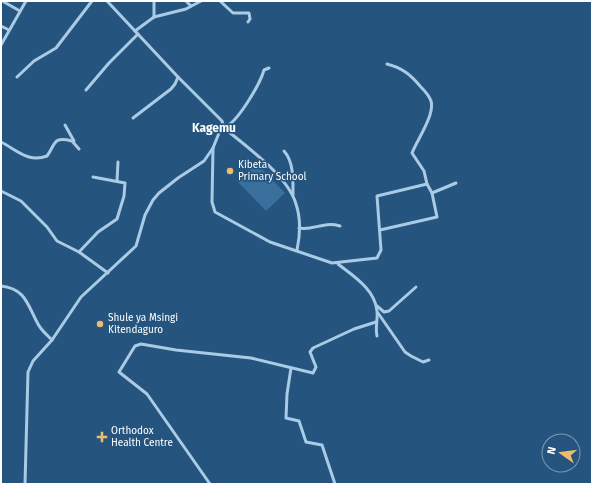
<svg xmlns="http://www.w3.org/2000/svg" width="593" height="485" font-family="'Fira Sans',sans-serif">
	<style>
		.green { fill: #386f9b }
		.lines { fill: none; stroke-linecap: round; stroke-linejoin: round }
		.street { stroke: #aacbe5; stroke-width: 3 }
		.poi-dot { fill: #efbc6f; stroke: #25557e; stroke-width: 1.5 }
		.labels { text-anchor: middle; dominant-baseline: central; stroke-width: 3.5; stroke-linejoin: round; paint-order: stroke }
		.poi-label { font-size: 10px; fill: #fff; stroke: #25557e; text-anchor: start }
		.quarter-label { font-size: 12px; font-weight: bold; fill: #fff; stroke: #25557e }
	</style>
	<rect width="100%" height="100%" fill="#25557e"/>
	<!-- green -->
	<path class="green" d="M256,163L285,193L266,211L237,181Z"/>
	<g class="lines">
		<!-- street -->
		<g class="street">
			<path d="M186,1L191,6"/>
			<path d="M220,1L233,13H249L250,19L248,22"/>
			<path d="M4,2L20,11"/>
			<path d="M154,17V1"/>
			<path d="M1,26L9,30"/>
			<path d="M135,31L154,17L186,9L201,1"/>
			<path d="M1,45L26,1"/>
			<path d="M269,68L264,70C260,84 238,122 224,128C247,147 288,176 296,204C301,219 300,236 297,250"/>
			<path d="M17,77L34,61L56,48L92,1"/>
			<path d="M86,90L109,63L138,34"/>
			<path d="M133,118L171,89L175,84L178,77"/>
			<path d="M65,125L74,141"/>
			<path d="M1,142C17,150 28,163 47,156C56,144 52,136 72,141L79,149"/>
			<path d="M213,148L212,202L215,212L270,242L332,263L377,258L381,250L377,196L427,184L424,171L412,153C417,140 435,115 431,101C429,95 424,90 420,86C410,74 402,68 387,64"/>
			<path d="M284,151C294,162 293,181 293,195"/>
			<path d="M117,181L118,162"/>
			<path d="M1,191L21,201L47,227L57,241L79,252L108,273"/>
			<path d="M432,193L456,183"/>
			<path d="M299,228C313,231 323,221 340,226"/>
			<path d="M380,230L437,217L432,193L427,184"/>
			<path d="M79,252L98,232L117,219L124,196L125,183L93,177"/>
			<path d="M338,264C353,276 375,289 377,311C378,319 375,327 377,336"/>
			<path d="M1,286C26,289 27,304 38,324C41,330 47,335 52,340"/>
			<path d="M377,306L384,312L389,311L416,287"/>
			<path d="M378,313L405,352L411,356L423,362L429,360"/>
			<path d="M291,368L287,394L286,418L299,421L306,442L322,445L335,484"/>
			<path d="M25,484L28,372L33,361L52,340L81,297L136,246L145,215L153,200L159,193L178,178L204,161L213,148L219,133L224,128L222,121L178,77L107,1"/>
			<path d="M210,484L147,394L119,372L135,346L141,344L176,350L251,358L313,373L316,367L310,352L313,348L354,329L376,322"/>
		</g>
	</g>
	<!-- markers -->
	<g class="poi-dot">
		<circle cx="230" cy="171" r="4"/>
		<circle cx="100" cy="324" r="4"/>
		<path d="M100 431h4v4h4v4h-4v4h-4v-4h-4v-4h4z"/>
	</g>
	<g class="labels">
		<!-- poi labels -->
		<g class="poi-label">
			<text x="238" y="165">Kibeta<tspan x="238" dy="12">Primary School</tspan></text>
			<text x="108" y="318">Shule ya Msingi<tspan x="108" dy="12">Kitendaguro</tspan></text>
			<text x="111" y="431">Orthodox<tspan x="111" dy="12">Health Centre</tspan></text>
		</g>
		<!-- quarter labels -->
		<g class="quarter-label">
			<text x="214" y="128">Kagemu</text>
		</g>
	</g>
	<!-- border -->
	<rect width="593" height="485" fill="none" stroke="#ffffff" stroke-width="4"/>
	<!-- north arrow -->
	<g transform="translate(561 453) rotate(284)"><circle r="19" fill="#25557e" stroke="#7c99b2"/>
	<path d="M0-3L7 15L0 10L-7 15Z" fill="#efbc6f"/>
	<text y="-6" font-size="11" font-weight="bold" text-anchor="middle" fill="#ffffff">N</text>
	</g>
</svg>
